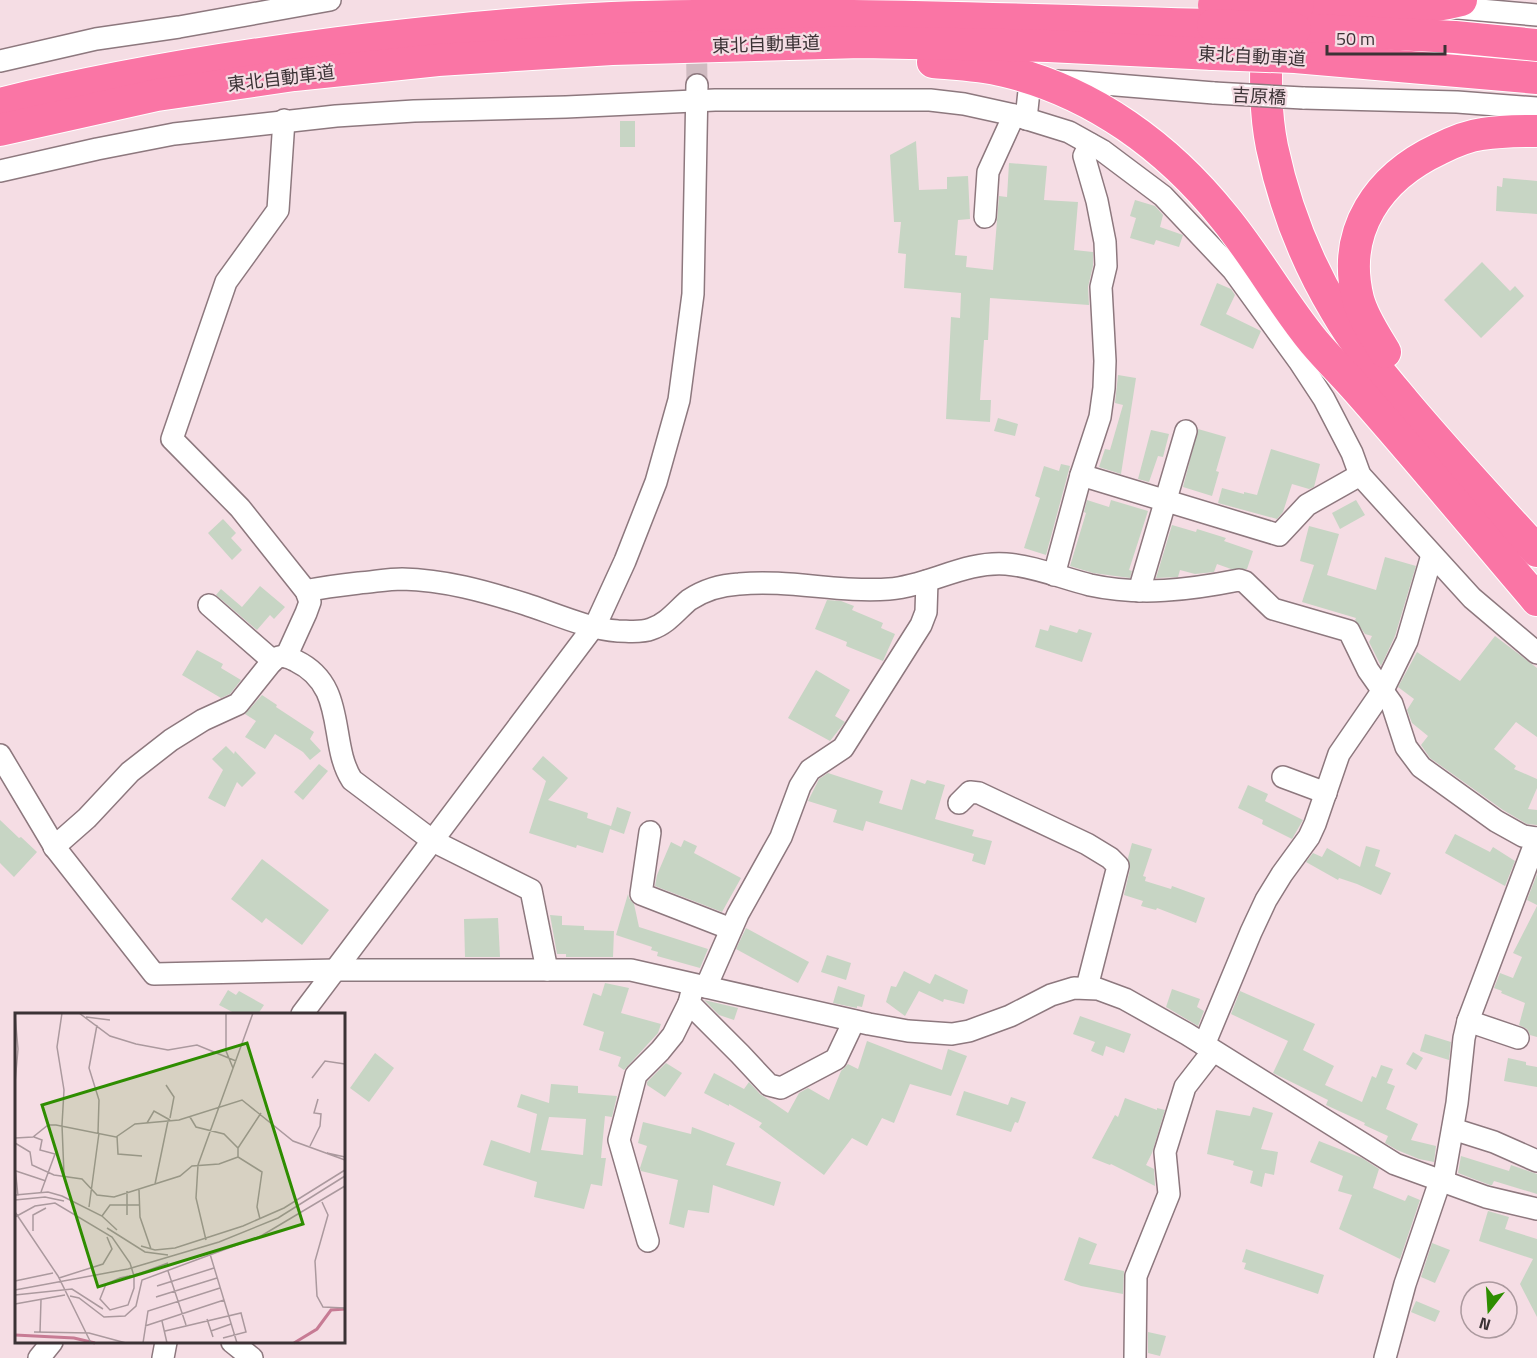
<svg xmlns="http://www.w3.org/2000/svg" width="1537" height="1358" font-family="'Titillium Web','Noto Sans JP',sans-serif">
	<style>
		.building { fill: #c7d5c4; fill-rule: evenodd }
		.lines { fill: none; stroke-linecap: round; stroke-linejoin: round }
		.minor-tunnel { stroke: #d0bbc1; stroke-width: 21; stroke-dasharray: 21 10; stroke-linecap: butt }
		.minor-casing { stroke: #8d787e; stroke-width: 24 }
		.highway-casing { stroke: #fff; stroke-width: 34 }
		.minor { stroke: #fff; stroke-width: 21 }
		.highway { stroke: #fa75a5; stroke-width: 32 }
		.minor-bridge-casing { stroke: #8d787e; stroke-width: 24; stroke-linecap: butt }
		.highway-bridge-casing { stroke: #fff; stroke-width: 34; stroke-linecap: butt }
		.minor-bridge { stroke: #fff; stroke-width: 21 }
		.highway-bridge { stroke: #fa75a5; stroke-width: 32 }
		.labels { text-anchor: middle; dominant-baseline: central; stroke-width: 4.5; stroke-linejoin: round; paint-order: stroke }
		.street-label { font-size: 18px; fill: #3b3235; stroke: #f5dde4 }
		.inset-river { fill: none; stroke: #c77b94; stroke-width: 3 }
		.inset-road { fill: none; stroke: #ab999e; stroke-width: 1.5 }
		.view { fill: #2e8d00; fill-opacity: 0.15; stroke: #2e8d00; stroke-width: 3 }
		.inset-edge { fill: none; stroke: #3b3235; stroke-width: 3 }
	</style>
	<rect width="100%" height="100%" fill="#f5dde4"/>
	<!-- building -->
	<g class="building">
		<rect x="620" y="121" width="15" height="26"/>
		<path d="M916,141L919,190L947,189V177L968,176L970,219L958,220L955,255L967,256L966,267L993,270L999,196L1007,197L1009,163L1047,166L1044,200L1078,202L1074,250L1093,252V266L1088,287L1089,305L990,298L988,340H984L980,400H991L990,422L946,419L951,317L960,318L961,293L904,288L906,254L898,253L901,222H894L890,155Z"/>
		<path d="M1503,178L1537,181V214L1496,211L1497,186L1502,187Z"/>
		<path d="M1135,200L1155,206L1163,215L1160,227L1183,235L1179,247L1156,240L1154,245L1130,238L1136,218L1130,216Z"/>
		<path d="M1482,262L1510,291L1515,286L1524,296L1481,338L1444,300Z"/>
		<path d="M1217,283L1231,289L1235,295L1226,314L1261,331L1253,349L1200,325Z"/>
		<path d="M1118,375L1136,378L1121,474L1099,467L1105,449L1110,450L1123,405L1115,403Z"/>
		<path d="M998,418L1018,424L1015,436L994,431Z"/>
		<path d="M1198,429L1226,437L1216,471L1219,472L1212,496L1183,487Z"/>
		<path d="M1151,430L1169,434L1163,457L1158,456L1149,482L1138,479Z"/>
		<path d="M1271,449L1320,464L1314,487L1309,489L1292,484L1283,512L1277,519L1218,503L1222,488L1244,494V492L1257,495Z"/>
		<path d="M1061,464L1070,466L1046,555L1024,548L1040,498L1035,496L1044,466L1059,471Z"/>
		<path d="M1087,500L1109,507L1111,500L1148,511L1129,570L1132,571L1130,578L1093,573L1070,566L1086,513L1084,512Z"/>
		<path d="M1356,500L1365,515L1340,529L1332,513Z"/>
		<path d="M223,519L236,533L231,538L242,550L232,560L208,533Z"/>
		<path d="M1172,525L1196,532L1197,529L1226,538L1224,541L1253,551L1247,569H1231L1217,564L1214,572L1195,574L1180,570L1178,577L1156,578Z"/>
		<path d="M1309,526L1339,534L1327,575L1376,590L1385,557L1416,566L1395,636L1381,666L1369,642L1372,636L1365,634L1355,620L1356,618L1302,602L1314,565L1300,561Z"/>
		<path d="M260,586L285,607L274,619L270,615L257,630L216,595L221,589L242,607Z"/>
		<path d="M827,600L841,601L854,606L852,610L883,623L881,628L895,634L883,661L846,646L847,642L815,629Z"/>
		<path d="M1050,625L1077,633L1079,629L1092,633L1082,662L1035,647L1040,629L1048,631Z"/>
		<path d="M1495,636L1537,668V737L1516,722L1494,749L1516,766L1514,769L1537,779V788L1528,809L1537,810V825L1527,824L1503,810L1430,758L1421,745L1428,736L1412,723L1407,710L1414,699L1398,687L1417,652L1460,681Z"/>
		<path d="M197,650L223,664L221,668L241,680L230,694L221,698L182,675Z"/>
		<path d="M816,670L850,690L835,716L845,722L830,741L788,718Z"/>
		<path d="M262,695L277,705L276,707L314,732L310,739L321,751L310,760L303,752L275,734L265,749L245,737L256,721L245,714Z"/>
		<path d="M226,746L234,754L235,751L256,773L242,787L237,782L225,807L208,798L223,770L212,759Z"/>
		<path d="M543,756L568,778L548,800L588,813L587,818L611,826L617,807L631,812L624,834L610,829L603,853L577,845L576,848L529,833L546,781L532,769Z"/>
		<path d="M319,764L328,771L303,800L294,792Z"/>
		<path d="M828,773L883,791L879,803L902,810L911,779L925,784L927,780L945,785L935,819L974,830L972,836L992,841L985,865L972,861L974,854L866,821L863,831L833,822L837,810L808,801L819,779Z"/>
		<path d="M1248,785L1268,794L1265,801L1303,820L1292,839L1262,824L1263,820L1238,808Z"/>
		<path d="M0,820L19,838L21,837L37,852L14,877L0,863Z"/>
		<path d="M1455,834L1490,852L1493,847L1515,861L1505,886L1445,853Z"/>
		<path d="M684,840L697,846L694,853L741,878L722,912L655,886L657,875L671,842L681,847Z"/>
		<path d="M1132,843L1152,849L1143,876L1146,877L1145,881L1171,889L1172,886L1205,898L1196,923L1157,908L1156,910L1141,906L1143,901L1124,895L1130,869L1128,858Z"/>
		<path d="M1366,846L1380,850L1375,866L1391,873L1381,895L1357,884L1339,878L1338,880L1306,862L1313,853L1322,857L1327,848L1360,867Z"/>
		<path d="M262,859L329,910L302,945L266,918L262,923L231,899Z"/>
		<path d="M1537,874V905L1527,900Z"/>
		<path d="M628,894L629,898L634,904L639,927L708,949L700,968L657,956L658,952L651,950L652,947L616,935Z"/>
		<path d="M1537,906V1037L1530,1035L1527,1029L1519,1025L1525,1003L1501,993L1502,991L1494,988L1500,973L1513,978L1522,957L1513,953Z"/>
		<path d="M550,915L562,916V925L584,926V930L614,931L613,957H566V954H557Z"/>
		<path d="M498,918L500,957H465L464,919Z"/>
		<path d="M746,928L809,962L798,983L736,949Z"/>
		<path d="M827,955L851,963L846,980L821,972Z"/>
		<path d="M904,971L930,984L935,974L968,990L964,1004L944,999L943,1002L919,991L905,1016L886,1002L891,986L896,987Z"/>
		<path d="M605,983L629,988L621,1013L661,1024L658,1033L624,1070L618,1066L621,1057L599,1050L604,1032L583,1025L593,993L601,996Z"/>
		<path d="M838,986L865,995L862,1007L857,1006V1008L833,1003Z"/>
		<path d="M1172,989L1200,999L1197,1007L1204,1011L1198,1026L1166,1007Z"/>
		<path d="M228,990L236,995L239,991L264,1005L258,1014H236L219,1005Z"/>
		<path d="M1240,991L1315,1024L1303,1050L1334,1066L1325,1085L1362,1102L1372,1076L1376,1078L1381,1065L1393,1069L1387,1083L1395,1086L1386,1109L1418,1124L1411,1140L1436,1146L1434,1162L1419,1159L1397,1150L1385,1143L1388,1136L1364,1125L1365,1123L1326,1105L1328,1100L1273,1073L1288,1041L1231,1014Z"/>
		<path d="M704,1000L738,1008L734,1020L719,1015Z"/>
		<path d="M1080,1016L1131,1034L1124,1053L1106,1046L1103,1056L1091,1051L1095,1042L1073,1034Z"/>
		<path d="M1425,1034L1451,1042L1449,1060L1420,1051Z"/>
		<path d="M867,1041L942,1070L948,1049L967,1056L951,1096L910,1084L894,1123L882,1118L867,1146L852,1138L824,1175L759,1127L762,1123L729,1104V1106L704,1093L714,1073L744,1089L749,1082L760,1094L788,1113L799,1093L808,1088L829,1100L841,1071L848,1064L858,1069Z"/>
		<path d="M1413,1052L1423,1058L1416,1070L1406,1064Z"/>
		<path d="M375,1053L394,1068L369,1102L350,1088Z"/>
		<path d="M1508,1058L1526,1062V1065L1537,1067V1087L1504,1081Z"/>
		<path d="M666,1063L682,1073L665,1097L647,1085V1082Z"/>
		<path d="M551,1084L578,1086V1093L617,1096L612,1117L605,1116L601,1158H606L602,1186L591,1184L584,1209L534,1197L537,1182L483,1165L491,1140L530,1153L537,1114L517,1107L521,1094L549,1103ZM549,1117L586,1119L583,1155L541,1150Z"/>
		<path d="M964,1091L1008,1105L1011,1097L1026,1102L1018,1123L1015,1122L1011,1132L956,1115Z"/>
		<path d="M1125,1098L1157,1110V1108L1165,1110L1152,1153L1146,1165L1154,1169L1155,1186L1111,1164L1110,1165L1092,1158L1115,1115L1118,1117Z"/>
		<path d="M1253,1107L1273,1113L1261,1149L1278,1152L1274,1175L1265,1173L1262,1187L1250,1183L1253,1171L1233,1165L1234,1161L1207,1154L1216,1110L1250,1116Z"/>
		<path d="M643,1122L691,1134L692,1127L735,1143L726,1165L781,1182L774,1206L713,1185L709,1213L688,1210L684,1228L669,1224L678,1180L641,1171L640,1168L647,1146L638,1143Z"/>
		<path d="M1319,1141L1362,1158L1379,1169L1373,1188L1405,1201L1408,1195L1420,1200L1400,1259L1339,1229L1352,1195L1338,1191L1343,1176L1310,1162Z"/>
		<path d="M1461,1156L1509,1171L1511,1165L1537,1174V1194L1494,1181L1492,1185H1490L1458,1173Z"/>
		<path d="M1488,1211L1509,1217L1505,1229L1537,1239V1317L1520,1284L1533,1259L1479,1241Z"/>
		<path d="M1079,1237L1097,1244L1089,1264L1124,1271L1123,1294L1081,1286L1064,1280Z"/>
		<path d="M1432,1243L1450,1250L1435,1283L1421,1277Z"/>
		<path d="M1246,1249L1324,1275L1318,1294L1244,1269L1246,1263L1242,1262Z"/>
		<path d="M1416,1301L1440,1311L1435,1322L1411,1312Z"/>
		<path d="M1148,1332L1166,1336L1160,1356L1148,1353Z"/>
	</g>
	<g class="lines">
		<!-- minor-tunnel -->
		<path class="minor-tunnel" d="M696,0L697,85"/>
		<defs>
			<g id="minor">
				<path d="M1446,7L1537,15"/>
				<path d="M0,61L96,39L179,27L330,0"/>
				<path d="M1053,81L1080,82L1214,93"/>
				<path d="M1303,98L1457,102L1537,108"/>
				<path d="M1026,119L1029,91"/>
				<path d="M284,120L278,210L226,282L172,439L240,508L306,591L310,602L306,613L286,657"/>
				<path d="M0,171L97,149L174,134L336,116L414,111L566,107L715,100H930L964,104L1014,115L1069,132L1103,151L1163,196L1233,270L1299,361L1324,399L1352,453L1360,475L1472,598L1537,653"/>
				<path d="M985,217L988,172L1014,115"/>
				<path d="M1081,475L1279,535L1307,505L1360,475"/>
				<path d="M1054,575L1081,475L1100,417L1104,388L1105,361L1101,287L1106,266L1105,242L1097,201L1084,156L1090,144"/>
				<path d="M306,591C324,587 341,585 359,583C373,582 388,579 402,579C445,580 484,591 525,604C553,613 588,629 618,631C628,631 641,633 651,629C667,624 677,610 689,600C704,590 721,585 739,584C789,579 840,593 889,589C929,586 964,561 1006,564C1034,566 1062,578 1090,585C1140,596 1189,590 1239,580L1245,582L1273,609L1349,631L1368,670L1392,704L1406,747L1421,767L1496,821L1523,836L1537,838"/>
				<path d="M1139,591L1186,431"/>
				<path d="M209,605L273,661"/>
				<path d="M0,755L56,849L154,974L336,970H631L869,1024L908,1031L952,1034L969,1031L1010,1016L1051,995L1074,988L1098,989L1125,999L1187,1034L1395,1164L1486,1197L1537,1209"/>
				<path d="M1283,777L1326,793"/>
				<path d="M959,803L970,792L979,793L1087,844L1110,858L1118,866L1087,987"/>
				<path d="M650,832L641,894L731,929"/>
				<path d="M54,847L87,818L130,772L171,740L203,720L238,704L274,659C283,654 288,657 296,661C348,686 328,743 352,780L433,841L531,890L547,970"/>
				<path d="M706,987L738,914L781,837L800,786L810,770L843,748L921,625L926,612L927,581"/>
				<path d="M692,991L689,1003L740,1054L769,1085L781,1088L836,1059L854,1021"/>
				<path d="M302,1014L597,622L625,561L656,482L679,400L693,294L697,85"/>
				<path d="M1468,1021L1518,1038"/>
				<path d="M1204,1045L1251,932L1266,900L1282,874L1309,837L1315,824L1339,754L1383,690L1407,641L1432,555"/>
				<path d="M1453,1129L1494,1142L1537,1161"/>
				<path d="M1443,1182L1457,1103L1464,1038L1468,1021L1537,838"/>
				<path d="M648,1241L619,1140L636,1075L660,1051L673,1035L689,1003"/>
				<path d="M232,1342L252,1358"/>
				<path d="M39,1358L52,1342"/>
				<path d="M163,1358L166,1342"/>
				<path d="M1135,1358L1136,1276L1169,1194L1165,1152L1185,1087L1213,1051"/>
				<path d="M1385,1358L1405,1284L1440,1181"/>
			</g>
			<g id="highway">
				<path d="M1298,5C1351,7 1409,14 1461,0"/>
				<path d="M1295,29L1455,37L1537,45"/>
				<path d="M1267,30C1266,69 1264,108 1272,147C1284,204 1306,261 1336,311C1355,344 1380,373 1404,402C1447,453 1492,502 1537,551"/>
				<path d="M1295,57L1537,78"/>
				<path d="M933,62C957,64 982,65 1005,71C1093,92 1168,147 1224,217C1257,257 1281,302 1314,342C1330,361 1347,377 1363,396C1422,463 1479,532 1537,600"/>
				<path d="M0,104C111,76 224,58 338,43C429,32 521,22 612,18C813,11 1013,20 1213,25"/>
				<path d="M0,130L157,95L294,75L438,60L612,49L862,42L1048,46L1213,54"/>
				<path d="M1385,352C1375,335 1363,318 1358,299C1341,230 1379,177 1439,149C1453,142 1467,136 1482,134C1501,131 1519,131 1537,131"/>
			</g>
		</defs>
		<!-- minor casing -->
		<use href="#minor" class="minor-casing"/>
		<!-- highway casing -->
		<use href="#highway" class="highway-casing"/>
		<!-- minor -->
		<use href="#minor" class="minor"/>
		<!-- highway -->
		<use href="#highway" class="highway"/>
		<defs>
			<path id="minor-bridge" d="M1214,93L1303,98"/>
			<g id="highway-bridge">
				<path d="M1214,5H1298"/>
				<path d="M1213,25L1295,29"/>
				<path d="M1213,54L1295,57"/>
			</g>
		</defs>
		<!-- minor-bridge casing -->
		<use href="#minor-bridge" class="minor-bridge-casing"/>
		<!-- highway-bridge casing -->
		<use href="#highway-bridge" class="highway-bridge-casing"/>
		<!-- minor-bridge -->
		<use href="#minor-bridge" class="minor-bridge"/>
		<!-- highway-bridge -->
		<use href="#highway-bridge" class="highway-bridge"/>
	</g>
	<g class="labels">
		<!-- street labels -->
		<g class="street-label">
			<text transform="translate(766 44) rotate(-2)">東北自動車道</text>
			<text transform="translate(1252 56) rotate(3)">東北自動車道</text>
			<text transform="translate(281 78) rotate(-7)">東北自動車道</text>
			<text transform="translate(1259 96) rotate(3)">吉原橋</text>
		</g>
	</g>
	<!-- overview -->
	<g transform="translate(15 1013)">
		<rect width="330" height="330" fill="#f5dde4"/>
		<path class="inset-river" d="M0,322L59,325L80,330M279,330L302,316L316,297L330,296"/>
		<path class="inset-road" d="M47,0L42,34L49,77L47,112M64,0L95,23L121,31L153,37L182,32L221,48M211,0V38L218,55M0,2L3,36L0,70M71,4L95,7M82,12L74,55L84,87L83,120M297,65L310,48L330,51M151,72L159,84L155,105M175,104L181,114L209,121L223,135L246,100M132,110L139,98L155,107M47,112L49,162M102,123L103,141L127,143M19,124L27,127L25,137L40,141L26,179M0,125L18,124L33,112H41L101,124L120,111L164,107L227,87L278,128L330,147M0,130L15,139L17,152L39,162L67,166L82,182L99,184L165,163L177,153L204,151L223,144M295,133L305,113L306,101L299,100L303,86M223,135V144L247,159L242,194L245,206M312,140L330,144M0,154L3,183M1,158L31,168M140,171L153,108M124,177L125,204L136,236M112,178V202M0,182L33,179L47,183L87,203L102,217M0,187L30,184L49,188M307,189L313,202L300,248L302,283L308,294L330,295M74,194L84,120M0,199L43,263L76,330M87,203L95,192H124M0,204L20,193L40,190L97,224L115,250L119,263V275L113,292L95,297L85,286L91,271L96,269L105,265L114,263L126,260L153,250M92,215L130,239L153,242M18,218V202L31,195M191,227L181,185L183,152L238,0M126,233L140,237L160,235L228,213L269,195L330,157M195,241L222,330M153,258L171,312M44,265L88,251L97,236L92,224M0,268L38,260M142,273L199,255M0,277L113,256L204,229L263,205L330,163M0,282L57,276L88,296M55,283L64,285L89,304L110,303L121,293L127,267L246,223L330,173M141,284L202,265M0,291L50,282M192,306L198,324M147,308L152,330M130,313L209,287M150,318L226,300L231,319L208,325M196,318L216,311M19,319L74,320L111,330M25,319L26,287M128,330L133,298L205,275"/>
		<path class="view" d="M232,30L288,211L83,274L27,92Z"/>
		<rect width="330" height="330" class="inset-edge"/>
	</g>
	<!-- north arrow -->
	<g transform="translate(1489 1310) rotate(197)"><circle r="28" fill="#f5dde4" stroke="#ab999e" stroke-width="1.5"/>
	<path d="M0-4.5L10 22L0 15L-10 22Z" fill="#2e8d00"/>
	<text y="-9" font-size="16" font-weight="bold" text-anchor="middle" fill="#3b3235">N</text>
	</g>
	<!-- scale -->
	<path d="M1327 45v9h118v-9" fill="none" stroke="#3b3235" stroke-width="3"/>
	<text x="1336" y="45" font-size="18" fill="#3b3235" stroke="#f5dde4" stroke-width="4.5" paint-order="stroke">50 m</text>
</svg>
